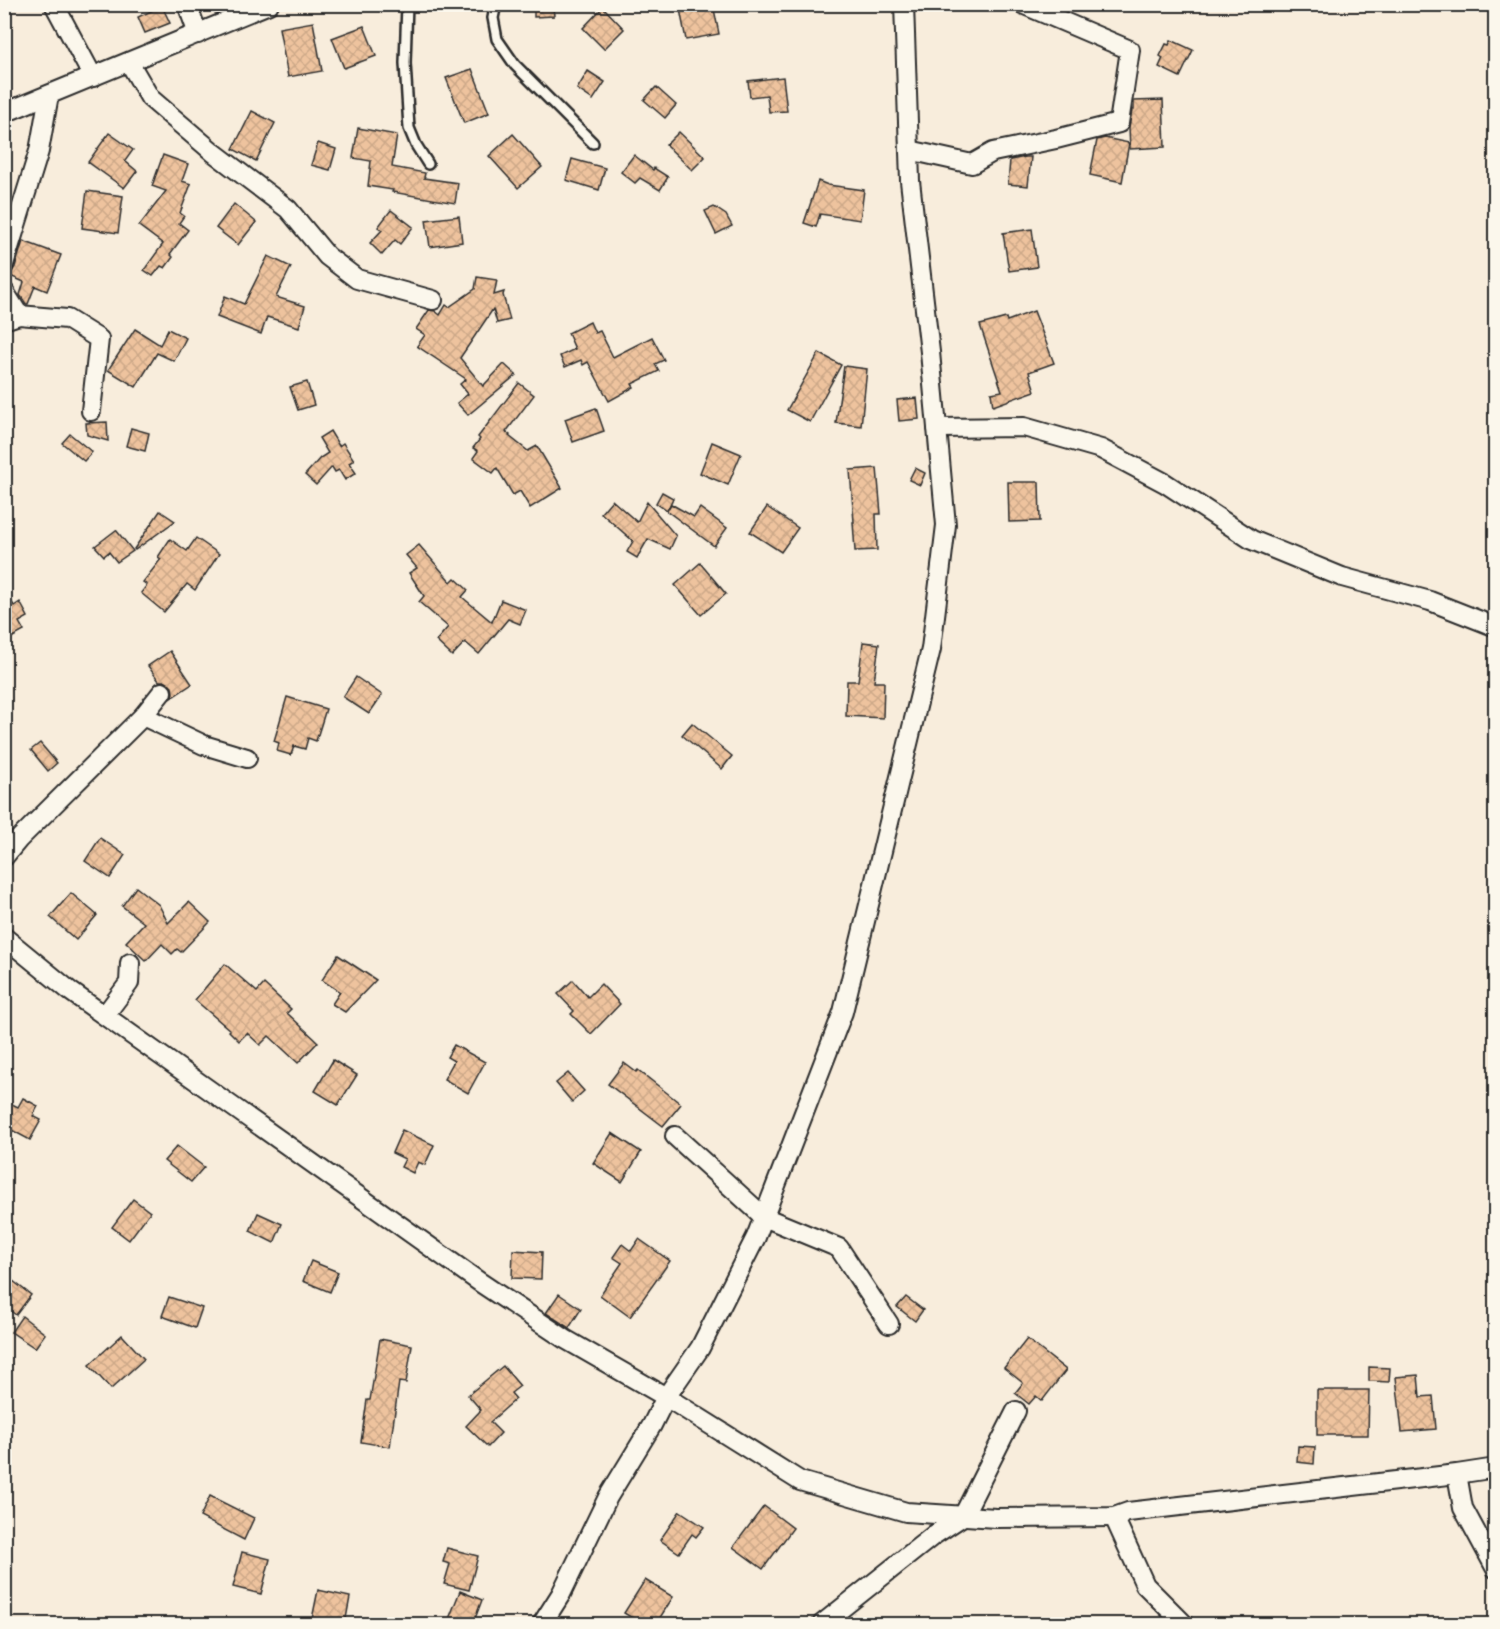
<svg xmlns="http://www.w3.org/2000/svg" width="1500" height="1629" font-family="Pangolin,sans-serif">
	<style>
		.building { fill: url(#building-cross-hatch); stroke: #2b2b2b; stroke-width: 1.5 }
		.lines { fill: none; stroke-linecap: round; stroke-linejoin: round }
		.service-casing { stroke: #2b2b2b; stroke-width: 14 }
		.minor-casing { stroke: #2b2b2b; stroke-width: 22 }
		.service { stroke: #fbf7ec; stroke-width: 9 }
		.minor { stroke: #fbf7ec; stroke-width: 18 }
	</style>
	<defs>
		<pattern id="building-cross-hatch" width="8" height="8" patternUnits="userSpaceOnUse" patternTransform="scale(1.5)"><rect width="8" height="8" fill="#eec39e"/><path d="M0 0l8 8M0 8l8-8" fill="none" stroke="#cca888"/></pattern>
	</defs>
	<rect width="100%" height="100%" fill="#f8eddc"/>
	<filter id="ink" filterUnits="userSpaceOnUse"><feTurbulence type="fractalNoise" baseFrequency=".0167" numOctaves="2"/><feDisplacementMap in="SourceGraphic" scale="12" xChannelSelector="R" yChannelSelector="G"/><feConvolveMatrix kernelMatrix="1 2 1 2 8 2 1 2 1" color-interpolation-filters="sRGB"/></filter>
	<g filter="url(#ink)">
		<!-- building -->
		<g class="building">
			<path d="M534,4H553L554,16L534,17Z"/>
			<path d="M679,4H713L719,34L686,40Z"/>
			<path d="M162,6L170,23L145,33L138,17Z"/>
			<path d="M603,7L624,29L604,49L583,28Z"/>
			<path d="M313,22L322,71L288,77L279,28Z"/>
			<path d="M364,26L376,56L344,68L332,38Z"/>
			<path d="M1171,40L1193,50L1180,77L1159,67L1163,58L1160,56L1166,44L1169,45Z"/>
			<path d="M472,69L489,113L464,123L446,78Z"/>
			<path d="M588,71L605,82L593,100L577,89Z"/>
			<path d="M783,77L787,111L769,112L767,95L750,97L748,81Z"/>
			<path d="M656,87L676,105L665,118L644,100Z"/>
			<path d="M1163,100L1165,147L1130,149L1129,127L1132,110H1134V101Z"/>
			<path d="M252,111L275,123L256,161L233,149Z"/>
			<path d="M358,128L397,135L392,167L425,173L424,178L458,183L455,203L392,192L393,190L368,186L371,161L353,158Z"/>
			<path d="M679,132L705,157L692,170L666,145Z"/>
			<path d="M109,133L133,150L125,161L137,171L124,188L88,162Z"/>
			<path d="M513,134L542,167L518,188L489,156Z"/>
			<path d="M1105,138L1129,143L1122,182L1090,175L1097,140Z"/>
			<path d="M318,143L336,149L330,170L311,165Z"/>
			<path d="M163,155L188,164L182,181L191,184L180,213L184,216L179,223L188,230L170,254L173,257L165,268L161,266L153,276L144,270L163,244L139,226L166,191L152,186Z"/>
			<path d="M634,155L653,170L654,168L668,177L660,190L640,178L635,183L621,172Z"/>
			<path d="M1026,157H1031L1028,186L1008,184L1010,160Z"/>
			<path d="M572,159L605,168L599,190L566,180Z"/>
			<path d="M818,181L828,185L864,190L860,220L820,214L816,227L804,223Z"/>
			<path d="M87,191L123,196L118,233L82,228Z"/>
			<path d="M234,204L256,222L238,245L216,228Z"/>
			<path d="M714,207L726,215L732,226L716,234L705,211Z"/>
			<path d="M391,210L413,227L400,244L395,240L382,255L370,243L382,230L378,227Z"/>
			<path d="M459,216L462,242L430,247L426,220Z"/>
			<path d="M1032,229L1037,267L1009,271L1003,233Z"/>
			<path d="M23,241L61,255L47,291L35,286L28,304H26L20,295L24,282L10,276L15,267Z"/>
			<path d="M268,256L291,267L276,297L305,306L299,327L267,317L261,334L217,317L225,296L244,304Z"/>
			<path d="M477,277L497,280L494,295L504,292L503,295L510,320L497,323L493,309L460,358L483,386L504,364L516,375L468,415L457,403L468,394L460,384L466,379L417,346L425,335L416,329L429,310L435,311L440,315L446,305L449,307L475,289Z"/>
			<path d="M1034,311L1054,363L1029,372L1035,391L993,406L991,393L1002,391L980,325L1006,318L1007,321Z"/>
			<path d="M590,322L595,333L600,331L613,357L652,337L664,360L655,364L659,371L632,384L634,387L609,401L588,362L583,365L581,360L565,367L560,356L575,349L568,333Z"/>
			<path d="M135,329L160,345L168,329L186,338L174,361L157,353L136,387L108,370Z"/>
			<path d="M819,353L841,365L810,422L787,410Z"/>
			<path d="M844,366L867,369L861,426L836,423Z"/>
			<path d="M307,382L314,405L298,410L290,387Z"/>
			<path d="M519,383L534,395L506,432L510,435L509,436L528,451L537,446L562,488L530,508L520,491L513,495L497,468L493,473L473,458L478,451L473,448L480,439L478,437Z"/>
			<path d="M917,398L919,419L899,421L897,400Z"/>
			<path d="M596,408L604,431L573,442L565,419Z"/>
			<path d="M107,422L108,441L87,435L86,423Z"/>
			<path d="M131,428L149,433L145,451L126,446Z"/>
			<path d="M330,431L339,446L343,443L354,460L349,463L356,473L345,480L339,470L335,472L332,467L316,485L305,475L320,458L328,453L319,438Z"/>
			<path d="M70,434L92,452L84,461L62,443Z"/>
			<path d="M712,442L741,454L728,485L700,473Z"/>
			<path d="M877,468L881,514H876L877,550L855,551L853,522H854L850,470Z"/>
			<path d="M915,468L925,473L920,485L909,480Z"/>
			<path d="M1008,482H1039L1040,521L1009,522Z"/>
			<path d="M662,492L673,498L667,511L656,503Z"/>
			<path d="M612,500L637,522L647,502L676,536L670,549L648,539L637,558L627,552L633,541L601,513Z"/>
			<path d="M671,504L694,517L700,508L727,528L714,546L667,511Z"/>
			<path d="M767,507L798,528L781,552L750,532Z"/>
			<path d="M160,511L175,521L135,550L134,549Z"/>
			<path d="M116,530L133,551L117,562L109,552L104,556L95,546Z"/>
			<path d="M196,538L219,554L195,590L187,584L164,612L141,593L147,585L143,582L161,559L158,557L170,539L187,551Z"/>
			<path d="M419,545L451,582L455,578L468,590L462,597L492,622L501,600L526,610L520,624L508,619L479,654L465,642L452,656L436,641L448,627L419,602L424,596L409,573L417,568L406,555Z"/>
			<path d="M700,563L726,594L701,615L675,585Z"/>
			<path d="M4,589L14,606L20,602L28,617L19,622L24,631L4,642Z"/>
			<path d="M863,642L879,644L874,682H884L883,718L846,716L847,681H858Z"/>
			<path d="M170,651L192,684L171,698L173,693L172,687L168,683L164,681H159L148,666Z"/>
			<path d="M356,677L382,695L369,714L343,697Z"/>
			<path d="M287,697L326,709L316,741L308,738L305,749L294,746L291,755L277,751L279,743L274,741Z"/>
			<path d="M692,723L732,756L722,769L682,735Z"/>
			<path d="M40,743L57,763L48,771L31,750Z"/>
			<path d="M100,838L125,855L110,878L85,861Z"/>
			<path d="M136,887L159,905L168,923L189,902L210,922L181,952L177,949L172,954L162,944L146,961L126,942L144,923L122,906Z"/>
			<path d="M71,893L97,915L76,940L50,917Z"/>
			<path d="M338,955L376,980L345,1012L332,1004L340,992L322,980Z"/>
			<path d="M225,964L257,992L264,984L291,1009L287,1013L318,1042L298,1063L269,1036L260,1045L247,1033L239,1041L229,1031L230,1030L195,1000Z"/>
			<path d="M573,980L588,997L601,984L620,1004L591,1034L571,1014L574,1011L558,994Z"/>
			<path d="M454,1045L485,1062L468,1093L444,1079L454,1061L447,1057Z"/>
			<path d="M333,1060L357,1075L338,1105L315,1091Z"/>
			<path d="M624,1063L636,1072L638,1070L681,1104L663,1126L608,1084Z"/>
			<path d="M568,1073L584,1091L572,1102L556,1083Z"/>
			<path d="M23,1098L38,1106L33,1116L41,1120L30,1140L4,1126V1100L18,1107Z"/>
			<path d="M402,1130L434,1145L425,1165L418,1162L413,1173L401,1167L405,1159L392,1153Z"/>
			<path d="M612,1133L641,1152L622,1182L593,1163Z"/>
			<path d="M177,1146L204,1167L191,1182L164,1161Z"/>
			<path d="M133,1199L150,1212L129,1240L112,1227Z"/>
			<path d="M258,1213L282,1224L274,1243L250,1231Z"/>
			<path d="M639,1239L670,1261L630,1317L600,1295L622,1263L613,1257L622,1244L631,1251Z"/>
			<path d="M513,1250L542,1252L541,1279L512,1278Z"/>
			<path d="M311,1261L338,1272L330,1292L303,1281Z"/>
			<path d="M4,1274L31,1295L16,1315L4,1306Z"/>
			<path d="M559,1294L581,1309L569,1328L546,1313Z"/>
			<path d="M169,1297L202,1308L195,1328L162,1316Z"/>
			<path d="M906,1297L923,1310L915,1321L897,1307Z"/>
			<path d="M22,1316L45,1334L35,1348L11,1332Z"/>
			<path d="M122,1335L144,1359L111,1389L89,1365Z"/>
			<path d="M380,1339L412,1345L406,1383L399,1382L390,1447L361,1442L367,1400H370Z"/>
			<path d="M1027,1339L1066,1370L1042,1401L1036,1396L1029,1404L1015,1393L1023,1383L1004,1368Z"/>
			<path d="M503,1366L520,1386L511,1393L516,1399L490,1422L501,1433L488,1447L466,1426L481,1410L468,1395Z"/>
			<path d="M1369,1367L1390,1368L1389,1382L1369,1381Z"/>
			<path d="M1418,1375L1420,1397L1433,1396L1436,1429L1402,1432L1396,1377Z"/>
			<path d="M1317,1390H1369L1368,1435H1317Z"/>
			<path d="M1298,1446L1315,1447L1314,1464L1297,1462Z"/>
			<path d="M210,1496L254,1518L244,1540L200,1517Z"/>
			<path d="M764,1506L793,1528L763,1569L733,1547Z"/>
			<path d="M680,1511L704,1527L696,1537L692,1534L679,1553L660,1540Z"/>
			<path d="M447,1548L478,1556L469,1590L444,1584L450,1564L443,1562Z"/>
			<path d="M242,1552L270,1559L261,1594L233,1587Z"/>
			<path d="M645,1580L673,1597L656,1624H642L624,1613Z"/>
			<path d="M318,1590L350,1597L345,1624H311Z"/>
			<path d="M460,1591L482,1600L473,1624H447Z"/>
		</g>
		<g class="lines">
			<defs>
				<g id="service">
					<path d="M407,4L405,63L409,128L416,145L428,164"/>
					<path d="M496,4L493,18L497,39L515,65L593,143"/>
				</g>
				<g id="minor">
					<path d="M54,4L93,77"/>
					<path d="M187,4L198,34"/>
					<path d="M129,62L150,98L213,152L288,209L327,256L357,279L433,300"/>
					<path d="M4,113L269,4"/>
					<path d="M909,150L972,164L993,152L1056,139L1119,123L1130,50L1022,4"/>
					<path d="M4,264L39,151L49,95"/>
					<path d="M4,291L19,315L4,320"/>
					<path d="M19,315L67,319L99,339L91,411"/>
					<path d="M937,428L1024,427L1101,449L1165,483L1252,540L1342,577L1430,601L1496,627"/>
					<path d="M143,716L204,745L247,758"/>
					<path d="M4,857L19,839L143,716L162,692"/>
					<path d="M4,937L70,991L481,1283L565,1339L666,1397L800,1481L906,1512L996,1518L1114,1517L1128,1512L1457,1474L1496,1468"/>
					<path d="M105,1015L129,983L130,963"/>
					<path d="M675,1136L764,1217L839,1248L889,1324"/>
					<path d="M1457,1474L1463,1508L1496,1569"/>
					<path d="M1114,1517L1145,1585L1184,1624"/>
					<path d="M542,1624L561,1594L608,1497L652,1425L666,1397L700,1348L756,1237L843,1012L931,649L946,525L930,352L910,181L904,4"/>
					<path d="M822,1624L934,1535L963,1516L1016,1411"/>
				</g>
			</defs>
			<!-- service casing -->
			<use href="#service" class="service-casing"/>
			<!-- minor casing -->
			<use href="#minor" class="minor-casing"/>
			<!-- service -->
			<use href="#service" class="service"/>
			<!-- minor -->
			<use href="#minor" class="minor"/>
		</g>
	</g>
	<!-- margin -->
	<rect width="1500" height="1629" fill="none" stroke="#fbf7ec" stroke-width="24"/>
	<rect x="12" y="12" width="1476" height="1605" fill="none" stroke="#2b2b2b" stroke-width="2" filter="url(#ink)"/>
</svg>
